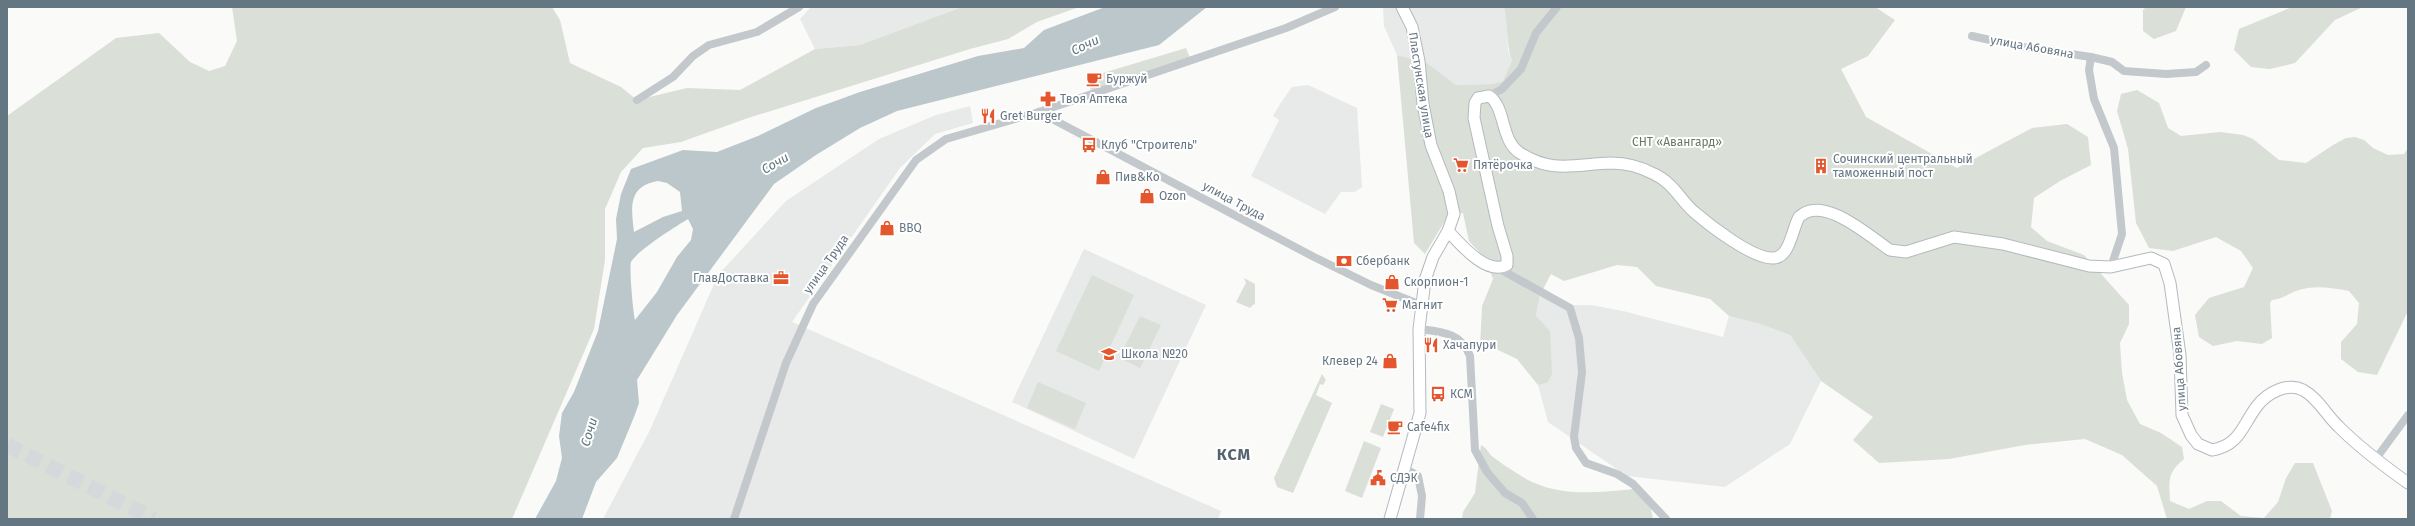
<svg xmlns="http://www.w3.org/2000/svg" width="2415" height="526" font-family="'Fira Sans',sans-serif">
	<style>
		.built { fill: #e8e9e9 }
		.green { fill: #dadfd7 }
		.water { fill: #bbc7cb; fill-rule: evenodd }
		.lines { fill: none; stroke-linecap: round; stroke-linejoin: round }
		.highway-tunnel { stroke: #d5d9db; stroke-width: 15; stroke-dasharray: 15 8; stroke-linecap: butt }
		.secondary-casing { stroke: #b3babf; stroke-width: 13 }
		.street { stroke: #c3c8cc; stroke-width: 8 }
		.secondary { stroke: #fff; stroke-width: 11 }
		.labels { text-anchor: middle; dominant-baseline: central; stroke-width: 4; stroke-linejoin: round; paint-order: stroke }
		.street-label { font-size: 12px; fill: #657683; stroke: #fff }
		.poi-label { font-size: 12px; fill: #657683; stroke: #fff; text-anchor: start }
		.park-label { font-size: 12px; fill: #687a64; stroke: #fff }
		.water-label { font-size: 13px; font-style: italic; fill: #60757c; stroke: #fff }
		.district-label { font-size: 16px; font-weight: bold; letter-spacing: 1px; fill: #57646e; stroke: #fff }
	</style>
	<rect width="100%" height="100%" fill="#fafaf8"/>
	<!-- built -->
	<g class="built">
		<path d="M811,7H962L860,45L815,49L800,19Z"/>
		<path d="M1383,7H1504L1506,18L1508,50L1512,61L1509,71L1503,81L1494,84L1456,85L1427,63L1397,55L1384,26Z"/>
		<path d="M1308,85L1357,108L1362,187L1355,192H1341L1325,214L1251,176L1279,120L1273,116L1280,104L1292,87Z"/>
		<path d="M970,106L973,123L935,134L900,168L792,322L1221,511L1218,519H603L650,430L718,275L786,201L879,139L936,115Z"/>
		<path d="M1084,249L1206,305L1134,459L1012,402Z"/>
		<path d="M1540,295L1559,305H1592L1623,311L1723,337L1729,316L1760,324L1790,335L1821,381L1790,444L1725,487L1627,476L1548,422L1538,385L1547,383L1536,316Z"/>
	</g>
	<!-- green -->
	<g class="green">
		<path d="M232,7H552L560,20L570,63L621,87L637,100L687,88L740,90L815,49L860,45L962,7H1079L1037,22L1008,39L970,49L748,118L681,142L643,148L621,172L605,209V260L594,329L512,519H7V116L116,38L159,33L190,62L209,71L225,66L237,41Z"/>
		<path d="M1504,7H1875L1895,20L1868,56L1841,69L1866,117L1957,168L2032,128L2067,124L2088,137L2091,165L2060,181L2034,198L2031,227L2047,241L2084,255L2129,305V324L2120,343L2122,373L2127,400L2140,424L2161,433L2182,447L2184,459C2167,473 2169,480 2170,501L2189,509L2207,501H2221L2241,516L2264,518L2278,502L2286,478L2295,463H2313L2332,511L2330,519H2167L2157,486L2122,455L2085,439L2025,445L1949,459L1879,463L1853,440L1873,417L1821,381L1790,335L1760,324L1729,316L1710,299L1656,286L1637,267L1617,265L1564,281L1551,274L1540,295L1536,316L1550,331L1552,374L1547,383L1538,385L1517,359L1496,349L1480,348L1482,306L1493,279L1486,260L1469,241L1463,213L1449,214L1425,254L1414,243L1397,55L1427,63L1456,85L1493,84L1503,81L1512,61C1506,44 1508,25 1504,7Z"/>
		<path d="M2146,7H2186L2176,31L2154,39L2143,31V10Z"/>
		<path d="M2292,7H2363L2335,20L2295,63L2270,69L2251,67L2234,50L2239,29Z"/>
		<path d="M1186,48L1190,58L1091,91L1089,83L1104,79L1103,73Z"/>
		<path d="M2137,90L2159,103L2168,128L2181,136L2220,132L2243,135L2253,139L2279,160L2306,163L2333,145L2346,138L2355,137L2364,140L2373,148L2388,155L2404,154L2408,148V311L2377,375L2358,372L2341,359V342L2357,324L2359,303L2349,291C2331,288 2317,285 2299,290C2288,293 2286,298 2272,300L2270,303L2272,338L2262,344L2237,341L2213,346L2199,337L2195,315L2209,298L2244,287L2253,268L2241,251L2216,237L2173,251L2149,248L2136,223L2128,149L2117,111L2121,94Z"/>
		<path d="M1092,275L1134,295L1099,371L1056,351Z"/>
		<path d="M1244,278L1255,284V305L1254,304L1250,308L1236,302L1246,283Z"/>
		<path d="M1140,316L1161,325L1140,368L1119,358Z"/>
		<path d="M1322,374L1326,380L1323,385L1320,384L1316,395L1332,403L1293,493L1277,487L1274,478Z"/>
		<path d="M1038,382L1086,403L1075,429L1027,408Z"/>
		<path d="M1381,404L1394,409L1383,437L1370,432Z"/>
		<path d="M1364,441L1381,448L1362,498L1345,491Z"/>
		<path d="M1481,445C1487,448 1488,453 1493,457C1501,463 1510,469 1518,474C1554,498 1594,493 1634,489L1650,504L1653,519H1462L1463,512L1475,493Z"/>
	</g>
	<!-- water -->
	<path class="water" d="M1105,7H1207L1159,45L897,111L860,128L816,155L774,184L677,315L637,380L639,403L634,417L617,458L596,482L582,519H535L556,481L562,458L559,436L562,413L574,392L598,331L617,239L616,219L621,194L631,169L683,150L717,152L758,136L816,108L860,92L978,56L1024,48L1044,30ZM658,181L667,183L680,192L682,211L663,217L634,232C631,207 628,186 658,181ZM688,219L693,229L691,240L677,257L657,292L635,320C633,312 629,266 631,262C638,250 675,227 688,219Z"/>
	<g class="lines">
		<!-- highway-tunnel -->
		<path class="highway-tunnel" d="M7,445L154,519"/>
		<defs>
			<g id="secondary">
				<path d="M1448,231C1461,245 1487,276 1507,265V256L1498,226L1474,118L1475,103L1478,98L1489,96C1506,107 1500,140 1520,153C1552,174 1576,164 1611,163C1625,163 1641,167 1654,174C1672,182 1680,199 1693,211C1709,225 1753,259 1773,258C1790,258 1792,229 1799,217C1823,194 1869,236 1890,250L1906,252L1954,237L2003,244L2089,266L2111,267L2151,258L2164,264L2170,283L2180,355L2182,415L2191,435L2198,444L2212,450C2240,445 2242,426 2257,406C2267,393 2287,382 2303,390C2318,398 2327,416 2339,427C2360,448 2384,466 2408,483"/>
				<path d="M1390,519L1420,413L1419,329L1425,280L1433,257L1448,231L1454,214L1449,191L1431,145L1423,104L1419,61L1412,27L1402,7"/>
			</g>
		</defs>
		<!-- secondary casing -->
		<use href="#secondary" class="secondary-casing"/>
		<!-- street -->
		<g class="street">
			<path d="M1972,36L2017,46L2091,57L2112,62L2124,71L2166,74L2196,72L2206,65"/>
			<path d="M2091,57L2089,70L2094,99L2114,148L2122,234L2111,267"/>
			<path d="M1489,96L1502,89L1521,69L1536,33L1557,7"/>
			<path d="M637,100L673,77L693,56L709,45L757,32L799,7"/>
			<path d="M1039,112L1314,257L1371,285L1421,305"/>
			<path d="M1498,268L1570,308L1579,338L1582,372L1574,437L1576,448L1586,463L1617,474L1633,484L1666,519"/>
			<path d="M1419,329C1441,332 1461,332 1470,356L1475,450L1487,472L1505,493L1522,503L1533,519"/>
			<path d="M2375,460L2408,415"/>
			<path d="M1406,469L1418,476L1422,496L1420,519"/>
			<path d="M734,519L786,363L813,304L916,160L946,139L1039,112L1286,28L1335,7"/>
		</g>
		<!-- secondary -->
		<use href="#secondary" class="secondary"/>
	</g>
	<!-- icons -->
	<defs>
		<symbol id="cafe-bare" viewBox="-9 -9 18 18"><path d="M-5.5-4.5H6V0H3Q3 3.5 0 3.5H-2.5Q-5.5 3.5-5.5 0ZM3-3.2v2h1.7v-2ZM-6 4.5H4V6H-6Z" fill="#e4572e" stroke="#fff" stroke-width="2.5" paint-order="stroke"/></symbol>
		<symbol id="pharmacy-bare" viewBox="-9 -9 18 18"><path d="M-2-6h4v4h4v4h-4v4h-4v-4h-4v-4h4Z" fill="#e4572e" stroke="#fff" stroke-width="2.5" paint-order="stroke"/></symbol>
		<symbol id="restaurant-bare" viewBox="-9 -9 18 18"><path d="M-5-6h1v4h1v-4h1v4h1v-4h1v5L-1.5 .5V6h-2V.5L-5-1ZM5-6V6H3V1.5H1.5Q1.5-4 5-6Z" fill="#e4572e" stroke="#fff" stroke-width="2.5" paint-order="stroke"/></symbol>
		<symbol id="bus-bare" viewBox="-9 -9 18 18"><path d="M-5-6H5V4H4V6H2V4H-2V6H-4V4H-5ZM-3.5-4V0h7V-4ZM-3.5 1.2v1.5H-2V1.2ZM2 1.2v1.5H3.5V1.2Z" fill="#e4572e" stroke="#fff" stroke-width="2.5" paint-order="stroke"/></symbol>
		<symbol id="supermarket-bare" viewBox="-9 -9 18 18"><path d="M-6-5.5h2.5l.6 2H6L4.5 2H-2.5L-4.4-4H-6ZM-1.5 3.2a1.3 1.3 0 1 0 .1 0ZM3 3.2a1.3 1.3 0 1 0 .1 0Z" fill="#e4572e" stroke="#fff" stroke-width="2.5" paint-order="stroke"/></symbol>
		<symbol id="building-bare" viewBox="-9 -9 18 18"><path d="M-4-6H4V6H1V3H-1V6H-4ZM-2.5-4.3h1.7v1.8h-1.7ZM.8-4.3h1.7v1.8H.8ZM-2.5-1h1.7V.8h-1.7ZM.8-1h1.7V.8H.8Z" fill="#e4572e" stroke="#fff" stroke-width="2.5" paint-order="stroke"/></symbol>
		<symbol id="shop-bare" viewBox="-9 -9 18 18"><path d="M-5-2.5h2.3a2.7 3.5 0 0 1 5.4 0H5L5.5 6h-11ZM-1.5-2.5h3a1.5 2.3 0 0 0-3 0Z" fill="#e4572e" stroke="#fff" stroke-width="2.5" paint-order="stroke"/></symbol>
		<symbol id="bank-bare" viewBox="-9 -9 18 18"><path d="M-6-4H6V4H-6ZM0-2.3a2.3 2.3 0 1 0 0 4.6a2.3 2.3 0 1 0 0-4.6Z" fill="#e4572e" stroke="#fff" stroke-width="2.5" paint-order="stroke"/></symbol>
		<symbol id="office-bare" viewBox="-9 -9 18 18"><path d="M-6-3h4V-5.5h4V-3h4V5H-6ZM-1-4.5V-3h2v-1.5ZM-6 0V1H6V0Z" fill="#e4572e" stroke="#fff" stroke-width="2.5" paint-order="stroke"/></symbol>
		<symbol id="school-bare" viewBox="-9 -9 18 18"><path d="M0-5L7-2L0 1L-7-2ZM-4 1L0 2.5L4 1V4Q0 6-4 4Z" fill="#e4572e" stroke="#fff" stroke-width="2.5" paint-order="stroke"/></symbol>
		<symbol id="civic-bare" viewBox="-9 -9 18 18"><path d="M-.6-6.5H3V-4.5H.6V-3L4-1V1h2V6H-6V1h2V-1L-.6-3ZM-1.2 2.5V6h2.4V2.5Z" fill="#e4572e" stroke="#fff" stroke-width="2.5" paint-order="stroke"/></symbol>
	</defs>
	<g fill-rule="evenodd">
		<use href="#cafe-bare" x="1083" y="68" width="22" height="22"/>
		<use href="#pharmacy-bare" x="1037" y="88" width="22" height="22"/>
		<use href="#restaurant-bare" x="977" y="105" width="22" height="22"/>
		<use href="#bus-bare" x="1078" y="134" width="22" height="22"/>
		<use href="#supermarket-bare" x="1450" y="154" width="22" height="22"/>
		<use href="#building-bare" x="1810" y="155" width="22" height="22"/>
		<use href="#shop-bare" x="1092" y="166" width="22" height="22"/>
		<use href="#shop-bare" x="1136" y="185" width="22" height="22"/>
		<use href="#shop-bare" x="876" y="217" width="22" height="22"/>
		<use href="#bank-bare" x="1333" y="250" width="22" height="22"/>
		<use href="#office-bare" x="770" y="267" width="22" height="22"/>
		<use href="#shop-bare" x="1381" y="271" width="22" height="22"/>
		<use href="#supermarket-bare" x="1379" y="294" width="22" height="22"/>
		<use href="#restaurant-bare" x="1420" y="334" width="22" height="22"/>
		<use href="#school-bare" x="1098" y="343" width="22" height="22"/>
		<use href="#shop-bare" x="1379" y="350" width="22" height="22"/>
		<use href="#bus-bare" x="1427" y="383" width="22" height="22"/>
		<use href="#cafe-bare" x="1384" y="416" width="22" height="22"/>
		<use href="#civic-bare" x="1367" y="467" width="22" height="22"/>
	</g>
	<g class="labels">
		<!-- street labels -->
		<g class="street-label">
			<text transform="translate(2032 47) rotate(10)">улица Абовяна</text>
			<text transform="translate(1421 85) rotate(81)">Пластунская улица</text>
			<text transform="translate(1234 201) rotate(28)">улица Труда</text>
			<text transform="translate(826 264) rotate(-55)">улица Труда</text>
			<text transform="translate(2179 369) rotate(-94)">улица Абовяна</text>
		</g>
		<!-- poi labels -->
		<g class="poi-label">
			<text x="1106" y="79">Буржуй</text>
			<text x="1060" y="99">Твоя Аптека</text>
			<text x="1000" y="116">Gret Burger</text>
			<text x="1101" y="145">Клуб "Строитель"</text>
			<text x="1833" y="159">Сочинский центральный<tspan x="1833" dy="14">таможенный пост</tspan></text>
			<text x="1473" y="165">Пятёрочка</text>
			<text x="1115" y="177">Пив&amp;Ко</text>
			<text x="1159" y="196">Ozon</text>
			<text x="899" y="228">BBQ</text>
			<text x="1356" y="261">Сбербанк</text>
			<text x="769" y="278" text-anchor="end">ГлавДоставка</text>
			<text x="1404" y="282">Скорпион-1</text>
			<text x="1402" y="305">Магнит</text>
			<text x="1443" y="345">Хачапури</text>
			<text x="1121" y="354">Школа №20</text>
			<text x="1378" y="361" text-anchor="end">Клевер 24</text>
			<text x="1450" y="394">КСМ</text>
			<text x="1407" y="427">Cafe4fix</text>
			<text x="1390" y="478">СДЭК</text>
		</g>
		<!-- park labels -->
		<g class="park-label">
			<text x="1677" y="142">СНТ «Авангард»</text>
		</g>
		<!-- water labels -->
		<g class="water-label">
			<text transform="translate(1085 45) rotate(-25)">Сочи</text>
			<text transform="translate(775 163) rotate(-30)">Сочи</text>
			<text transform="translate(589 432) rotate(-73)">Сочи</text>
		</g>
		<!-- district labels -->
		<g class="district-label">
			<text x="1234" y="454">КСМ</text>
		</g>
	</g>
	<!-- border -->
	<rect width="2415" height="526" fill="none" stroke="#657683" stroke-width="16"/>
</svg>
